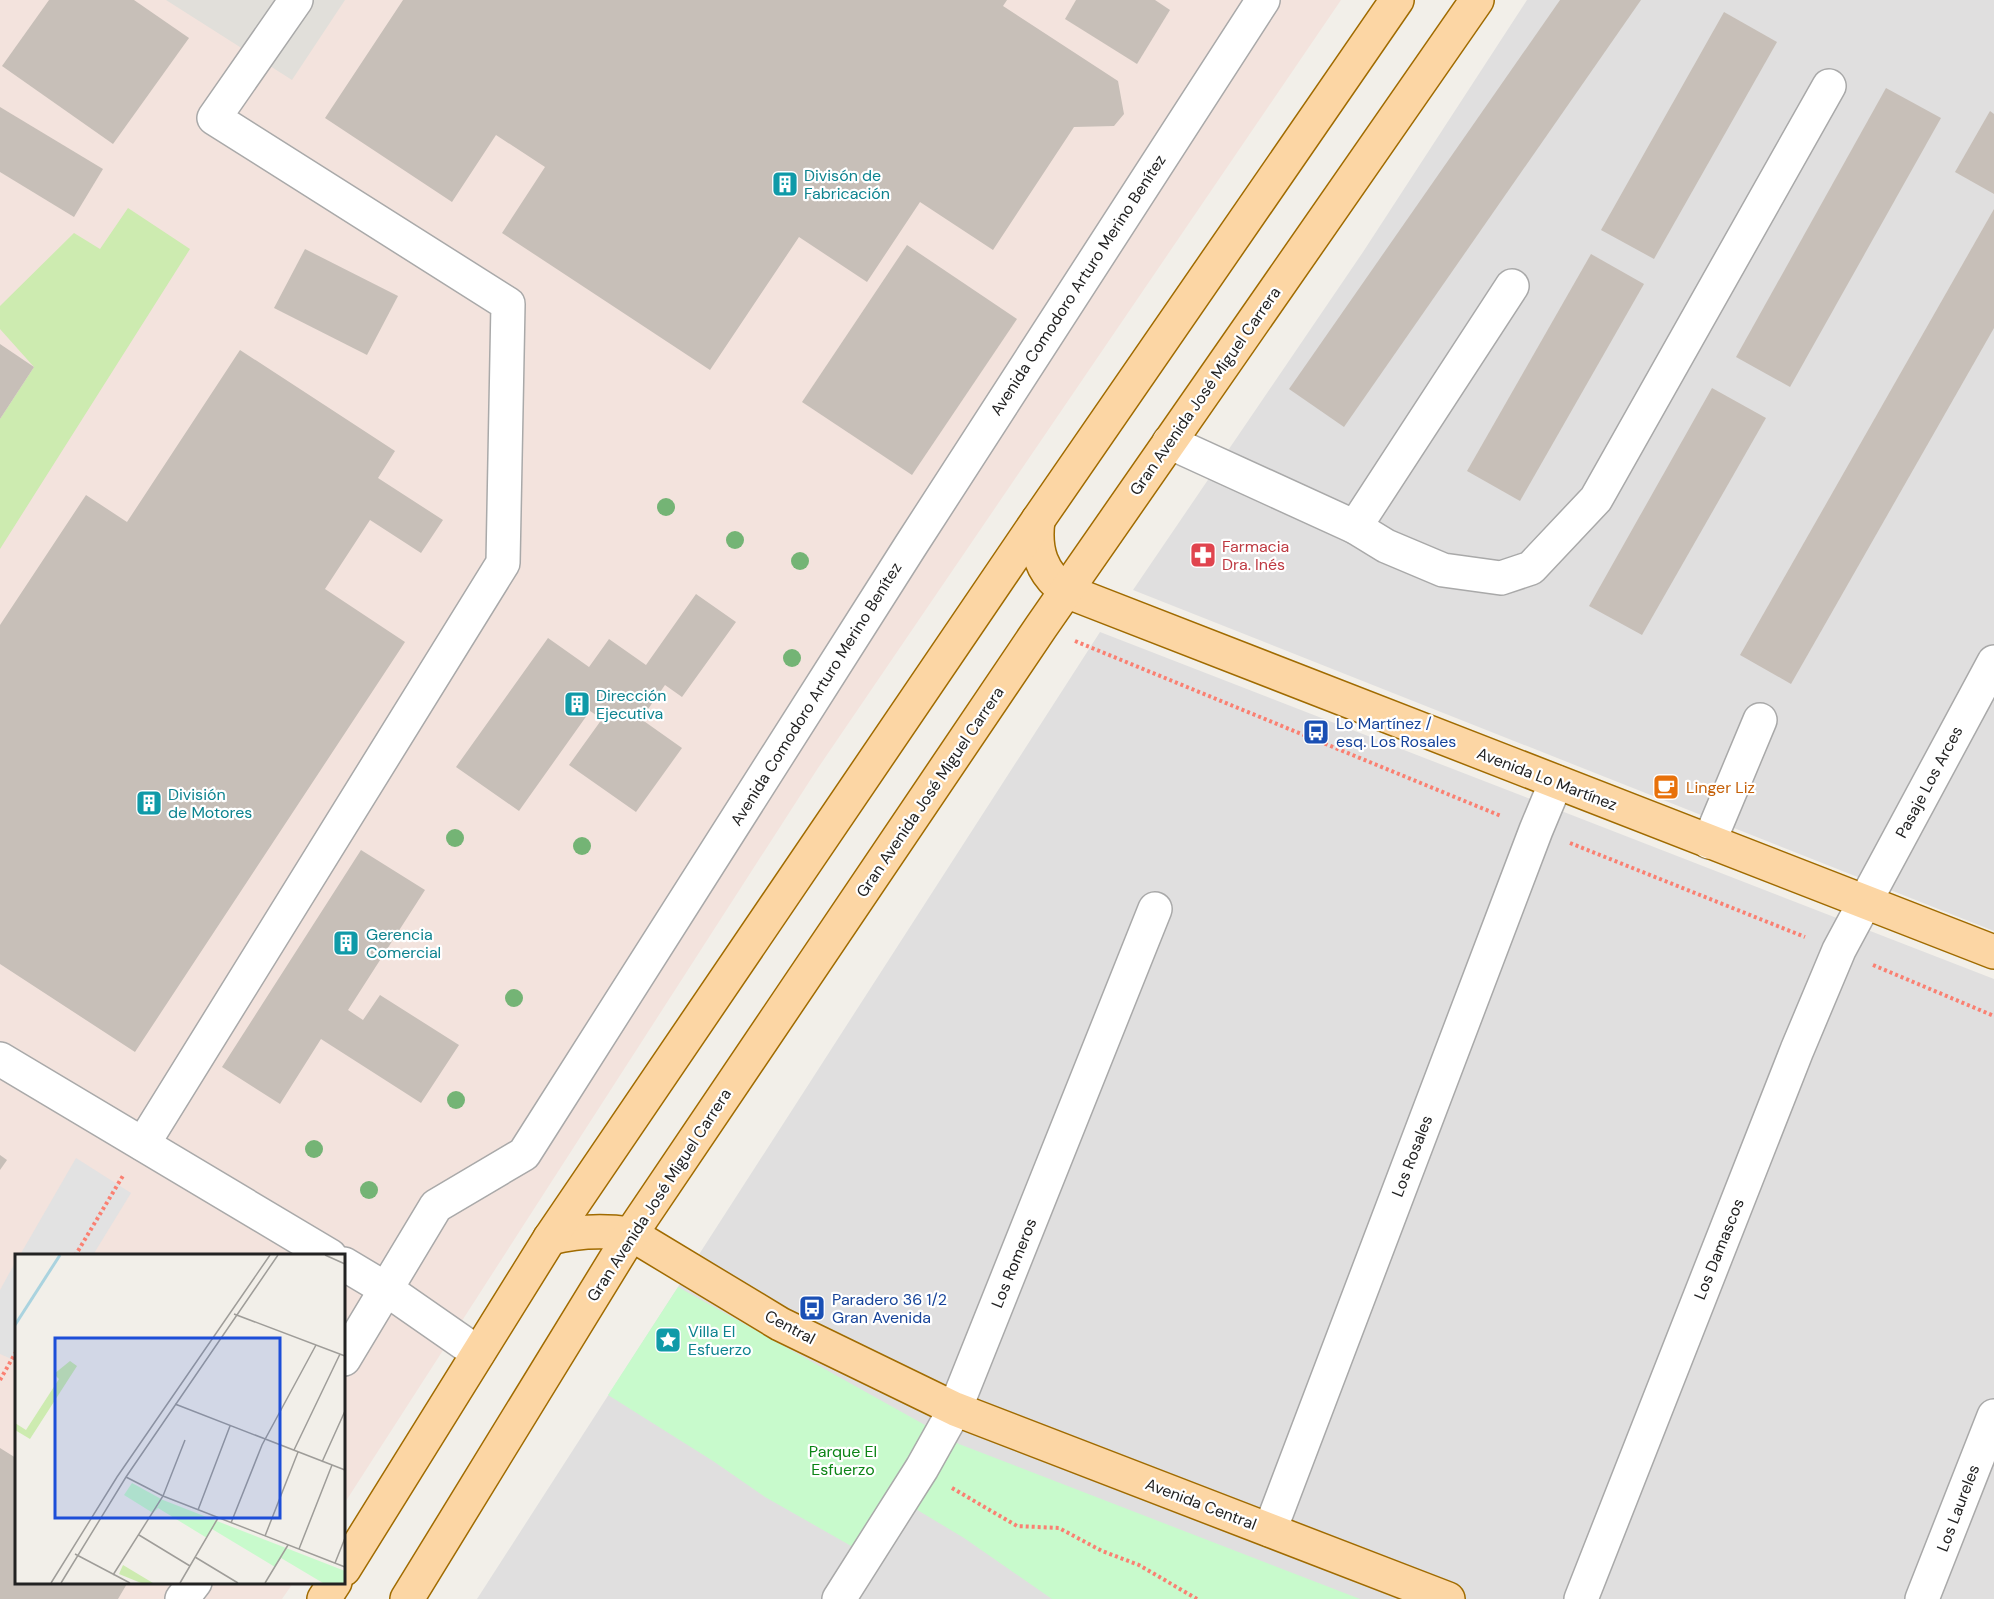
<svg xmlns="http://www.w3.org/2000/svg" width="1994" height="1599" font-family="'DM Sans',sans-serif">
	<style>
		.residential { fill: #e0dfdf }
		.military { fill: #f3e3dd }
		.airport { fill: #e1dfda }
		.grass { fill: #cdebb0 }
		.park { fill: #c8facc }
		.parking { fill: #e2e2e2 }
		.building { fill: #c7bfb8 }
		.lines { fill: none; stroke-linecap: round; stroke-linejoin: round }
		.minor-casing { stroke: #a9a9a9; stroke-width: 36 }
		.major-casing { stroke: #a06b00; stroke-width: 36 }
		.path { stroke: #fa8072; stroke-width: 4; stroke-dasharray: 3 3; stroke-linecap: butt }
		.minor { stroke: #fff; stroke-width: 33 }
		.major { stroke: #fcd6a4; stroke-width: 33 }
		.tree { fill: #74b475 }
		.labels { text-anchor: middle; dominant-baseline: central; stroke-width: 4.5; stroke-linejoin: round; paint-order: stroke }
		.culture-label { font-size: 16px; fill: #0d838f; stroke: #fff; text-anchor: start }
		.street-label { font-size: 16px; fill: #222; stroke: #fff }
		.health-label { font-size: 16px; fill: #be3a42; stroke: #fff; text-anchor: start }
		.transit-label { font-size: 16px; fill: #164399; stroke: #fff; text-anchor: start }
		.food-label { font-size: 16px; fill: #c56008; stroke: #fff; text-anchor: start }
		.park-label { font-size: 16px; fill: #0c8416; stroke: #fff }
		.inset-river { fill: none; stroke: #aad3df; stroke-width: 3 }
		.inset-road { fill: none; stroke: #9f9d99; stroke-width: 1.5 }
		.view { fill: #1d4ed8; fill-opacity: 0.15; stroke: #1d4ed8; stroke-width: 3 }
		.inset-edge { fill: none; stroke: #222; stroke-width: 3 }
	</style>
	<rect width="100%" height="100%" fill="#f2efe9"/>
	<!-- residential -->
	<g class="residential">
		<path d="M1527,0H1994V931L1133,590L1363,252Z"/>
		<path d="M1100,632L1994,979V1599H477Z"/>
	</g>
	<!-- military -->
	<path class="military" d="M0,0H1341L818,768L344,1504V1256H16V1582L293,1583L282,1599H0Z"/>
	<!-- airport -->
	<path class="airport" d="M166,0H345L292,80Z"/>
	<!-- grass -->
	<path class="grass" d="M128,208L190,249L0,549V419L34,367L0,329V306L74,233L100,249Z"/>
	<!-- park -->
	<path class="park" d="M678,1287L959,1444L1360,1599H1052L964,1538L914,1508L867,1555L765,1497L713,1461L608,1395Z"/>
	<!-- parking -->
	<g class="parking">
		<path d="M76,1158L131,1193L93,1255H20Z"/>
		<path d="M16,1261V1361L0,1354V1290Z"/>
	</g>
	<!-- building -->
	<g class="building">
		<path d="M49,0H134L189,38L113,144L2,66Z"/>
		<path d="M403,0H1007L1003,6L1118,81L1124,114L1114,126L1074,127L993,250L920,202L867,282L799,237L710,370L502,233L545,167L496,135L452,202L325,118Z"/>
		<path d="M1076,0H1155L1170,10L1137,64L1065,19Z"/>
		<path d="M1560,0H1641L1344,427L1289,389Z"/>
		<path d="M1724,12L1777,42L1654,259L1601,230Z"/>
		<path d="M1886,88L1941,118L1790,387L1736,357Z"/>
		<path d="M0,107L103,169L74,217L0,172Z"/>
		<path d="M1990,111L1994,114V194L1955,172Z"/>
		<path d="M1994,209V328L1791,684L1740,655Z"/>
		<path d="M907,245L1017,319L912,475L802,402Z"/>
		<path d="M305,249L398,296L367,355L274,308Z"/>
		<path d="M1591,254L1644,284L1520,501L1467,471Z"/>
		<path d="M0,344L34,367L0,419Z"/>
		<path d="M240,350L395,451L378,478L443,520L421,553L370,520L325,589L405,642L135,1052L0,964V625L86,495L127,522Z"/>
		<path d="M1712,388L1766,418L1642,635L1589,606Z"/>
		<path d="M696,594L736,622L682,697L665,685L641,719L682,748L636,812L569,765L602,719L590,711L519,811L456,767L548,638L589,667L609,639L646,665Z"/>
		<path d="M361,850L425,890L348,1010L363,1020L380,995L459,1045L421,1103L321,1039L280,1104L222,1067Z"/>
		<path d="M0,1155L7,1160L0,1170Z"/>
		<path d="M0,1448L16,1458V1582H128L118,1599H0Z"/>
	</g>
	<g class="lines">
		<defs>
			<g id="minor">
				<path d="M1169,442L1355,527L1386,546L1443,570L1501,578L1531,568L1596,499L1829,86"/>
				<path d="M1355,527L1512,286"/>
				<path d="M1709,842L1760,720"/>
				<path d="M0,1059L330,1256"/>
				<path d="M143,1144L503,563L508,304L214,118L296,0"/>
				<path d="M344,1264L386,1289L478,1353"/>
				<path d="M344,1359L436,1206L524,1154L911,545L1263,0"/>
				<path d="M1270,1530L1536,830L1556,782"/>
				<path d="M182,1599L195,1582"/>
				<path d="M839,1599L922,1468L955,1409L1155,909"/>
				<path d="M1581,1599L1797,1050L1839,950L1994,662"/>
				<path d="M1922,1599L1994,1416"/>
			</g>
			<g id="major">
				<path d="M1038,520C1034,550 1041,573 1066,591L1994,952"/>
				<path d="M550,1238C577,1231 603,1230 631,1234L780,1324L955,1409L1448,1599"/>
				<path d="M344,1569L550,1238L1038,520L1397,0"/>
				<path d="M324,1599L335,1582"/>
				<path d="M407,1599L631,1234L1041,627L1477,0"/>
			</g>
		</defs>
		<!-- minor casing -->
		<use href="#minor" class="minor-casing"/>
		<!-- major casing -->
		<use href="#major" class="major-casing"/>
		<!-- path -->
		<g class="path">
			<path d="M1075,641L1501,816"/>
			<path d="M1570,843L1805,937"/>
			<path d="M1873,965L1994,1016"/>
			<path d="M75,1256L124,1174"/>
			<path d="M0,1380L16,1352"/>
			<path d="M952,1488L1017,1526L1059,1528L1102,1551L1139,1565L1197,1599"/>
		</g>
		<!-- minor -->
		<use href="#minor" class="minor"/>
		<!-- major -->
		<use href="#major" class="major"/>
	</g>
	<!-- trees -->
	<g class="tree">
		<circle cx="666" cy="507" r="9"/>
		<circle cx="735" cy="540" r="9"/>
		<circle cx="800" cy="561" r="9"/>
		<circle cx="792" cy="658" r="9"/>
		<circle cx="455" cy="838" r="9"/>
		<circle cx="582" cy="846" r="9"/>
		<circle cx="514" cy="998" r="9"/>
		<circle cx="456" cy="1100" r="9"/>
		<circle cx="314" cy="1149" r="9"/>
		<circle cx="369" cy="1190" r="9"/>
	</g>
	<!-- icons -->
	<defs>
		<symbol id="building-square" viewBox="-11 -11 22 22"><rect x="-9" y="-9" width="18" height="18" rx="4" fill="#0f9aa8" stroke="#fff"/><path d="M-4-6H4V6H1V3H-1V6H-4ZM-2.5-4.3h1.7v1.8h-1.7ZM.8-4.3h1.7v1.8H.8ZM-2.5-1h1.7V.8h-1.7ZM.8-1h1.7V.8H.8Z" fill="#fff"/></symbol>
		<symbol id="pharmacy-square" viewBox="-11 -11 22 22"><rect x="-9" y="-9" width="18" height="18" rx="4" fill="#e0444e" stroke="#fff"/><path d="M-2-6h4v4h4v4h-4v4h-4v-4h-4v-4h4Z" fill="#fff"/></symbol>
		<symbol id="bus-square" viewBox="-11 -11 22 22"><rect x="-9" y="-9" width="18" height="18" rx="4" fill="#1a4fb4" stroke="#fff"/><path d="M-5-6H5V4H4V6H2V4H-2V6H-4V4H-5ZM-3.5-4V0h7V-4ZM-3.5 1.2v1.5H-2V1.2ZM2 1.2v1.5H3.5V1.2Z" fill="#fff"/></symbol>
		<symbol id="cafe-square" viewBox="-11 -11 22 22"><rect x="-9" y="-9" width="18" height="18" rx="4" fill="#e8710a" stroke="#fff"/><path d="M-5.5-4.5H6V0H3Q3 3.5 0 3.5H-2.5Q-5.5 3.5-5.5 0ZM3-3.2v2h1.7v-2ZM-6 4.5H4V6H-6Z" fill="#fff"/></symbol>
		<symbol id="sight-square" viewBox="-11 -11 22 22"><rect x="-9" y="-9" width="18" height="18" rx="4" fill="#0f9aa8" stroke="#fff"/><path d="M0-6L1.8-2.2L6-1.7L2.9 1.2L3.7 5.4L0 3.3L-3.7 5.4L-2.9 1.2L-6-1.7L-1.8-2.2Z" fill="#fff"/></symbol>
	</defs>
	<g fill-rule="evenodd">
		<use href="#building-square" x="770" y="169" width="30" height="30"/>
		<use href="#pharmacy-square" x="1188" y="540" width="30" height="30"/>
		<use href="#building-square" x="562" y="689" width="30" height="30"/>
		<use href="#bus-square" x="1301" y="717" width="30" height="30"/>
		<use href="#cafe-square" x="1651" y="772" width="30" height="30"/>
		<use href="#building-square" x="134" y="788" width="30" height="30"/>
		<use href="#building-square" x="331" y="928" width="30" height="30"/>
		<use href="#bus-square" x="797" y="1293" width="30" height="30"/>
		<use href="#sight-square" x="653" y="1325" width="30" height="30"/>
	</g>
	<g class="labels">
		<!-- culture labels -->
		<g class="culture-label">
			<text x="804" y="175">Divisón de<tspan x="804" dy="18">Fabricación</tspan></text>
			<text x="596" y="695">Dirección<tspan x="596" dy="18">Ejecutiva</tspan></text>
			<text x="168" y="794">División<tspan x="168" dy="18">de Motores</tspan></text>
			<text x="366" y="934">Gerencia<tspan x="366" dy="18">Comercial</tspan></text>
			<text x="688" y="1331">Villa El<tspan x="688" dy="18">Esfuerzo</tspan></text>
		</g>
		<!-- street labels -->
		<g class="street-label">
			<text transform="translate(1078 285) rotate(-57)">Avenida Comodoro Arturo Merino Benítez</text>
			<text transform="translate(1205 391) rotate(-55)">Gran Avenida José Miguel Carrera</text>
			<text transform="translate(816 694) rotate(-58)">Avenida Comodoro Arturo Merino Benítez</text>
			<text transform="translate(1547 779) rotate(21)">Avenida Lo Martínez</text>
			<text transform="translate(1929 782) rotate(-62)">Pasaje Los Arces</text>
			<text transform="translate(930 792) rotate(-56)">Gran Avenida José Miguel Carrera</text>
			<text transform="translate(1412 1156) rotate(-69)">Los Rosales</text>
			<text transform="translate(659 1195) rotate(-57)">Gran Avenida José Miguel Carrera</text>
			<text transform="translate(1719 1249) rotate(-68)">Los Damascos</text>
			<text transform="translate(1014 1263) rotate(-68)">Los Romeros</text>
			<text transform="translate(790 1327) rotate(28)">Central</text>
			<text transform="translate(1201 1504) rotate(21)">Avenida Central</text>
			<text transform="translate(1958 1508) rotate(-69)">Los Laureles</text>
		</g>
		<!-- health labels -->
		<g class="health-label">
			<text x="1222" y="546">Farmacia<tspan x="1222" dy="18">Dra. Inés</tspan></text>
		</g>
		<!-- transit labels -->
		<g class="transit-label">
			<text x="1336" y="723">Lo Martínez /<tspan x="1336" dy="18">esq. Los Rosales</tspan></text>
			<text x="832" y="1299">Paradero 36 1/2<tspan x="832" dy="18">Gran Avenida</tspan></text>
		</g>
		<!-- food labels -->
		<g class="food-label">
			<text x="1686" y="787">Linger Liz</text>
		</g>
		<!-- park labels -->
		<g class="park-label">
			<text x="843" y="1451">Parque El<tspan x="843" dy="18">Esfuerzo</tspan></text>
		</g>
	</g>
	<!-- overview -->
	<g transform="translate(15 1254)">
		<rect width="330" height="330" fill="#f2efe9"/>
		<path d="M55,107L62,112L15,185L0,176V169L11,176L44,125L39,120ZM108,311L138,329H126L104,320Z" fill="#cdebb0"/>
		<path d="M117,229L148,246L330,317V329H308L266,304L260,313L197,275L192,284L143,254L138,259L109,241Z" fill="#c8facc"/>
		<path class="inset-river" d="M0,71L45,1"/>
		<path class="inset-road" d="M310,1L330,10M219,60L330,102M160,150L330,216M279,196L325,100M307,208L330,157M111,223L148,242L330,313M183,256L215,172M216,269L247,191L301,91M124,281L175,312M250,282L283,198M284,295L317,211M60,300L115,329M180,303L223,329M320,309L330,284M98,321L148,242L170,186M36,329L102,223L255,1M46,329L111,223L263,1M165,329L203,264M250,329L273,291"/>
		<path class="view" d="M40,84H265V264H40Z"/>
		<rect width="330" height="330" class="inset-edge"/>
	</g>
</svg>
